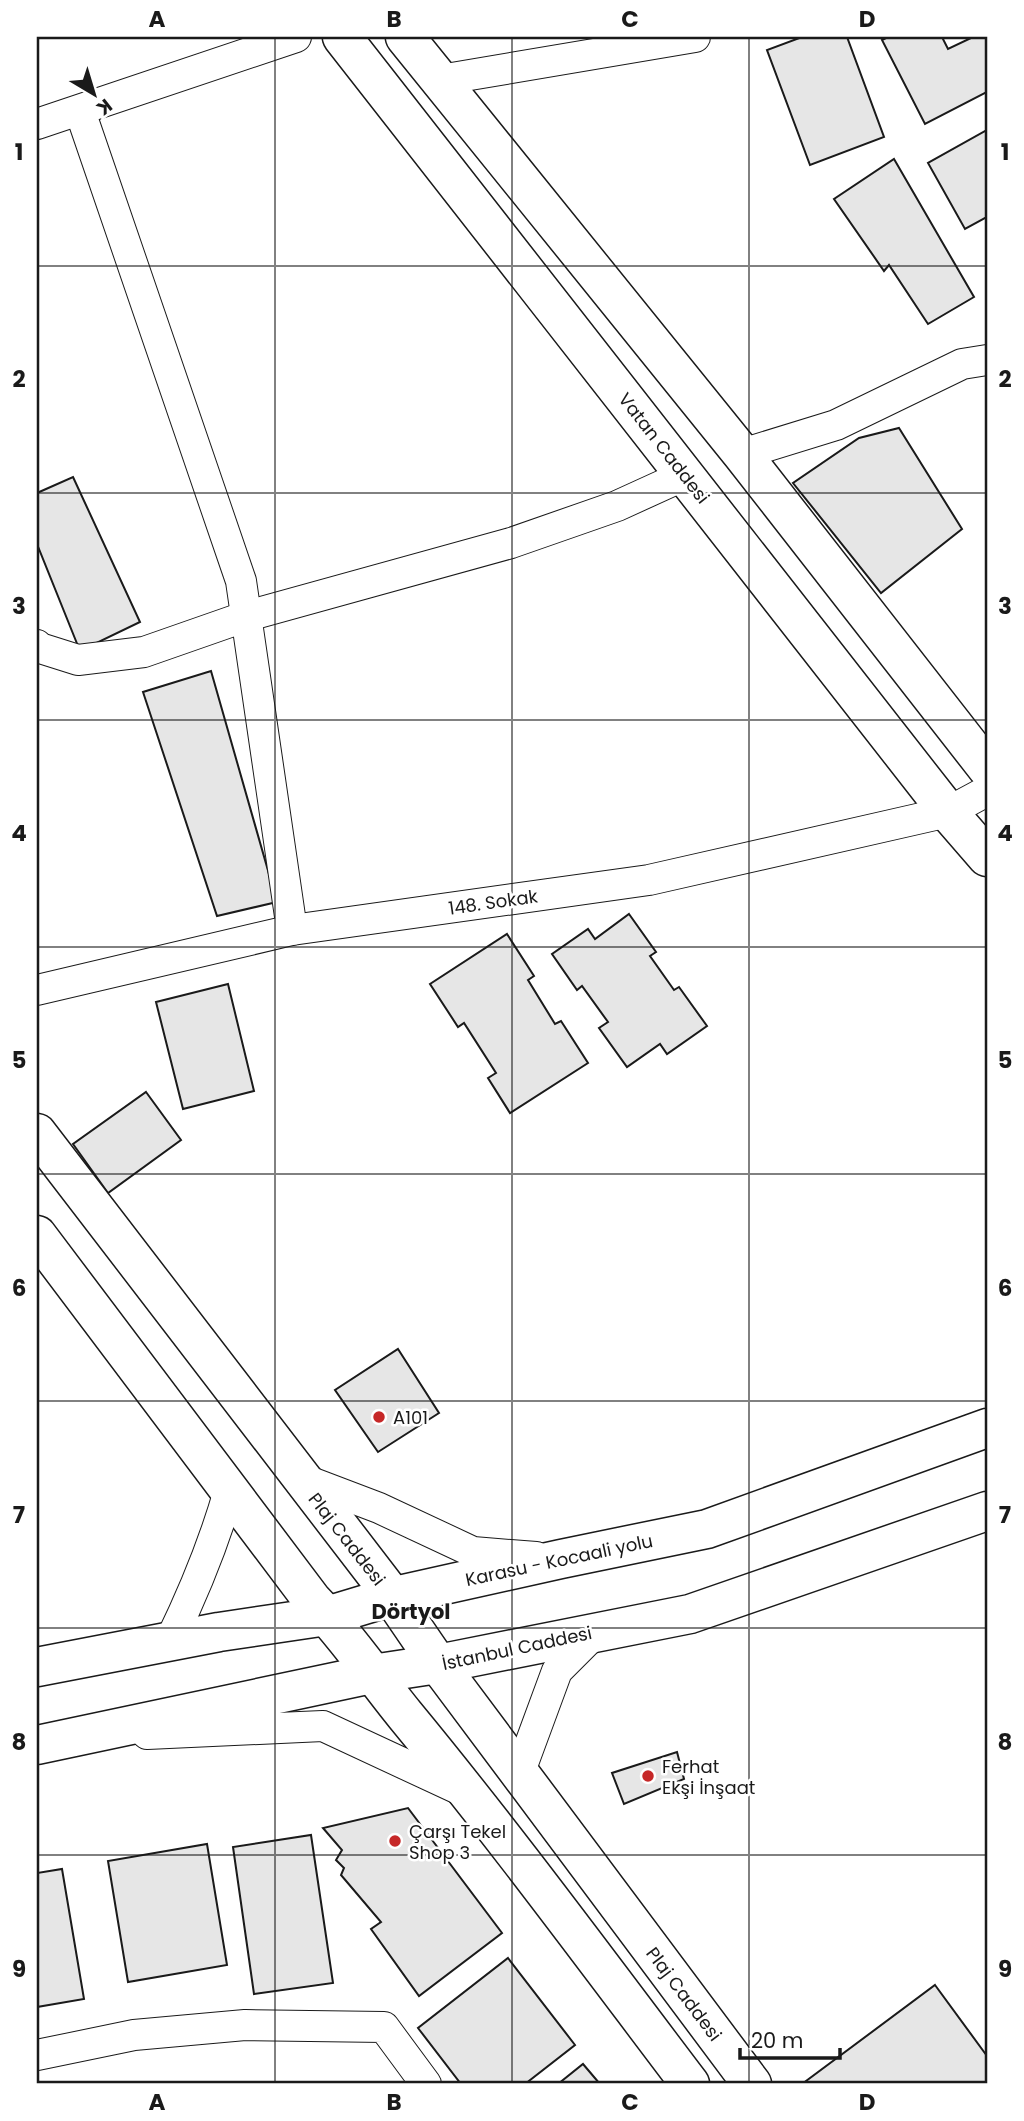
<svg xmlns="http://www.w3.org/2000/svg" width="1024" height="2121" font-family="Poppins,sans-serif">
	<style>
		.building { fill: #e6e6e6; stroke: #1a1a1a; stroke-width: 2 }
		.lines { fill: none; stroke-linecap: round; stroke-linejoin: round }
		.minor-casing { stroke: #1a1a1a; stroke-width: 32 }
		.secondary-casing { stroke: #1a1a1a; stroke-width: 41 }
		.primary-casing { stroke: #1a1a1a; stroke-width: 41 }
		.trunk-casing { stroke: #1a1a1a; stroke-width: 41 }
		.minor { stroke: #fff; stroke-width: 30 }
		.secondary { stroke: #fff; stroke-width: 38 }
		.primary { stroke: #fff; stroke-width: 38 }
		.trunk { stroke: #fff; stroke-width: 38 }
		.grid { fill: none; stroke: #1a1a1a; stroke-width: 2; stroke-opacity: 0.55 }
		.poi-dot { fill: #c62828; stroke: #fff; stroke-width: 2.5 }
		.labels { text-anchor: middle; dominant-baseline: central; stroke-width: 5; stroke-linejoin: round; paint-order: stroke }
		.street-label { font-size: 18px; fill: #1a1a1a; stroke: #fff }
		.poi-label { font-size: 18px; fill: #1a1a1a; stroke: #fff; text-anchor: start }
		.quarter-label { font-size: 21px; font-weight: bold; fill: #1a1a1a; stroke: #fff }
		.neatline { fill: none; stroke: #1a1a1a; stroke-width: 2.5 }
		.grid-label { font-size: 23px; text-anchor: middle; font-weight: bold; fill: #1a1a1a }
	</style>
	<rect width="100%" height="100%" fill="#fff"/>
	<!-- building -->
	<g class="building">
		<path d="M802,37H847L884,137L810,165L767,50Z"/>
		<path d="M888,37H942L948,49L973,37H987V92L925,124L882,40Z"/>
		<path d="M987,130V217L965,229L928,163Z"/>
		<path d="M894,159L974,297L928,324L889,265L884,271L834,199Z"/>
		<path d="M899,428L962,529L881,593L793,483L859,438Z"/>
		<path d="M73,477L140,622L80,651L37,544V493Z"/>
		<path d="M211,671L277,902L217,916L143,692Z"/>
		<path d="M629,914L656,952L650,956L674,990L679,987L707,1026L667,1054L660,1044L627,1067L599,1028L608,1022L582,986L577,990L552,954L588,929L595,939Z"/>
		<path d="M507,934L534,976L528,980L555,1024L561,1021L588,1063L510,1113L488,1078L496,1073L464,1023L458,1027L430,984Z"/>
		<path d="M228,984L254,1091L183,1109L156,1002Z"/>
		<path d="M146,1092L181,1140L108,1193L73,1144Z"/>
		<path d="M398,1349L439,1413L378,1452L335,1390Z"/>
		<path d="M677,1752L684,1779L624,1804L612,1773Z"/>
		<path d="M408,1808L502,1933L419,1996L371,1929L381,1922L341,1875L344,1868L336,1860L342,1850L323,1828Z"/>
		<path d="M311,1835L333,1983L254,1994L233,1847Z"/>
		<path d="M207,1844L227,1965L128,1982L108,1861Z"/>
		<path d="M62,1869L84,1999L37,2007V1873Z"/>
		<path d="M508,1958L575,2045L525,2084H461L418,2028Z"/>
		<path d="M935,1985L987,2056V2084H802Z"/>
		<path d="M583,2064L600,2084H558Z"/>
	</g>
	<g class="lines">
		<defs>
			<g id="minor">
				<path d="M440,80L695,37"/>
				<path d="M80,111L241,581L292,930"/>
				<path d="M37,124L296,37"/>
				<path d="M742,454L836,425L962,364L987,360"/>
				<path d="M37,645L40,648L78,660L144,652L247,616L511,543L617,506L685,475"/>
				<path d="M37,990L292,930L649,880L948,812L987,791"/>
				<path d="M300,1478L379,1508L473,1552L536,1557"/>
				<path d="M170,1641C194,1592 214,1543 229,1491"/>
				<path d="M147,1734L323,1726L467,1793"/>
				<path d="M519,1774L557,1671L597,1631"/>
				<path d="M37,2055L134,2035L245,2025L384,2027L426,2084"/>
			</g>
			<g id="secondary">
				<path d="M342,37L948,812L987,857"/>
				<path d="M405,37L742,454L987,768"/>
			</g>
			<g id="primary">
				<path d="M37,1133L384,1585L438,1664L752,2084"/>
				<path d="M37,1235L312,1600C346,1635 374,1677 405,1715C504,1835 596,1960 690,2084"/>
			</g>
			<g id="trunk">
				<path d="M37,1667L219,1632L327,1616L390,1597L561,1559L707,1529L987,1428"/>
				<path d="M37,1745L372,1674L438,1664L690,1614L987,1511"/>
			</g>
		</defs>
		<!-- minor casing -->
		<use href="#minor" class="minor-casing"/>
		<!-- secondary casing -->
		<use href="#secondary" class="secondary-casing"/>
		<!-- primary casing -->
		<use href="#primary" class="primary-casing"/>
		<!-- trunk casing -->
		<use href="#trunk" class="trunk-casing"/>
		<!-- minor -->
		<use href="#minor" class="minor"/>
		<!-- secondary -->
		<use href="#secondary" class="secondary"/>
		<!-- primary -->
		<use href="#primary" class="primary"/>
		<!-- trunk -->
		<use href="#trunk" class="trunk"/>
	</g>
	<!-- grid -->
	<path class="grid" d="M275,37V2084M512,37V2084M749,37V2084M37,266H987M37,493H987M37,720H987M37,947H987M37,1174H987M37,1401H987M37,1628H987M37,1855H987"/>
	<!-- markers -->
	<g class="poi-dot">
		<circle cx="379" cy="1417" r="7"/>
		<circle cx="648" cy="1776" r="7"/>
		<circle cx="395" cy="1841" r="7"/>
	</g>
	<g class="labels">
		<!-- street labels -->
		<g class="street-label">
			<text transform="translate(664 448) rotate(52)">Vatan Caddesi</text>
			<text transform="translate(493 902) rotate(-8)">148. Sokak</text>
			<text transform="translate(347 1539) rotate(52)">Plaj Caddesi</text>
			<text transform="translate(559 1560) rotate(-12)">Karasu - Kocaali yolu</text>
			<text transform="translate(517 1648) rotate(-12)">İstanbul Caddesi</text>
			<text transform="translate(684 1994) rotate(53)">Plaj Caddesi</text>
		</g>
		<!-- poi labels -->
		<g class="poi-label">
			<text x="393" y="1417">A101</text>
			<text x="662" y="1766">Ferhat<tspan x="662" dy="21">Ekşi İnşaat</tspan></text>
			<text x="409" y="1831">Çarşı Tekel<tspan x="409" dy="21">Shop 3</tspan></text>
		</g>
		<!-- quarter labels -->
		<g class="quarter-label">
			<text x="411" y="1611">Dörtyol</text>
		</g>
	</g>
	<!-- border -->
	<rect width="1024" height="2121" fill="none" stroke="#ffffff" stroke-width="77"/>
	<!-- north arrow -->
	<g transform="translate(94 94) rotate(142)" stroke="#ffffff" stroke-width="5" paint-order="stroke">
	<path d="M0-5L12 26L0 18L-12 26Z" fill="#1a1a1a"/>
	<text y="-10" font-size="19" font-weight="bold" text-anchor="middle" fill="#1a1a1a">K</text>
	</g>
	<!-- scale -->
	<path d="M740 2048v10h100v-10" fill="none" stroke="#1a1a1a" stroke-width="3.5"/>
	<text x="751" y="2048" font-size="21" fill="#1a1a1a" stroke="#ffffff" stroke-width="5" paint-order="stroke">20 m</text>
	<rect x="38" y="38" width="948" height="2044" class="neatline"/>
	<g class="grid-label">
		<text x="157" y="27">A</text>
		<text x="394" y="27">B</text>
		<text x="630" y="27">C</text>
		<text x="867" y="27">D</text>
		<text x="19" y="160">1</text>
		<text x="1005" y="160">1</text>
		<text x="19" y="387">2</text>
		<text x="1005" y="387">2</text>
		<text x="19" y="614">3</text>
		<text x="1005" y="614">3</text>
		<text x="19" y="841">4</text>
		<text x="1005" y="841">4</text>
		<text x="19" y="1068">5</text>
		<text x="1005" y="1068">5</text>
		<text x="19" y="1296">6</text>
		<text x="1005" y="1296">6</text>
		<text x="19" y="1523">7</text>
		<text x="1005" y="1523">7</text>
		<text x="19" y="1750">8</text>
		<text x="1005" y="1750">8</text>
		<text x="19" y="1977">9</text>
		<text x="1005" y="1977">9</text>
		<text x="157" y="2110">A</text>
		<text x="394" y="2110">B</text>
		<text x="630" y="2110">C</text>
		<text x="867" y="2110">D</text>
	</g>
</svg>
